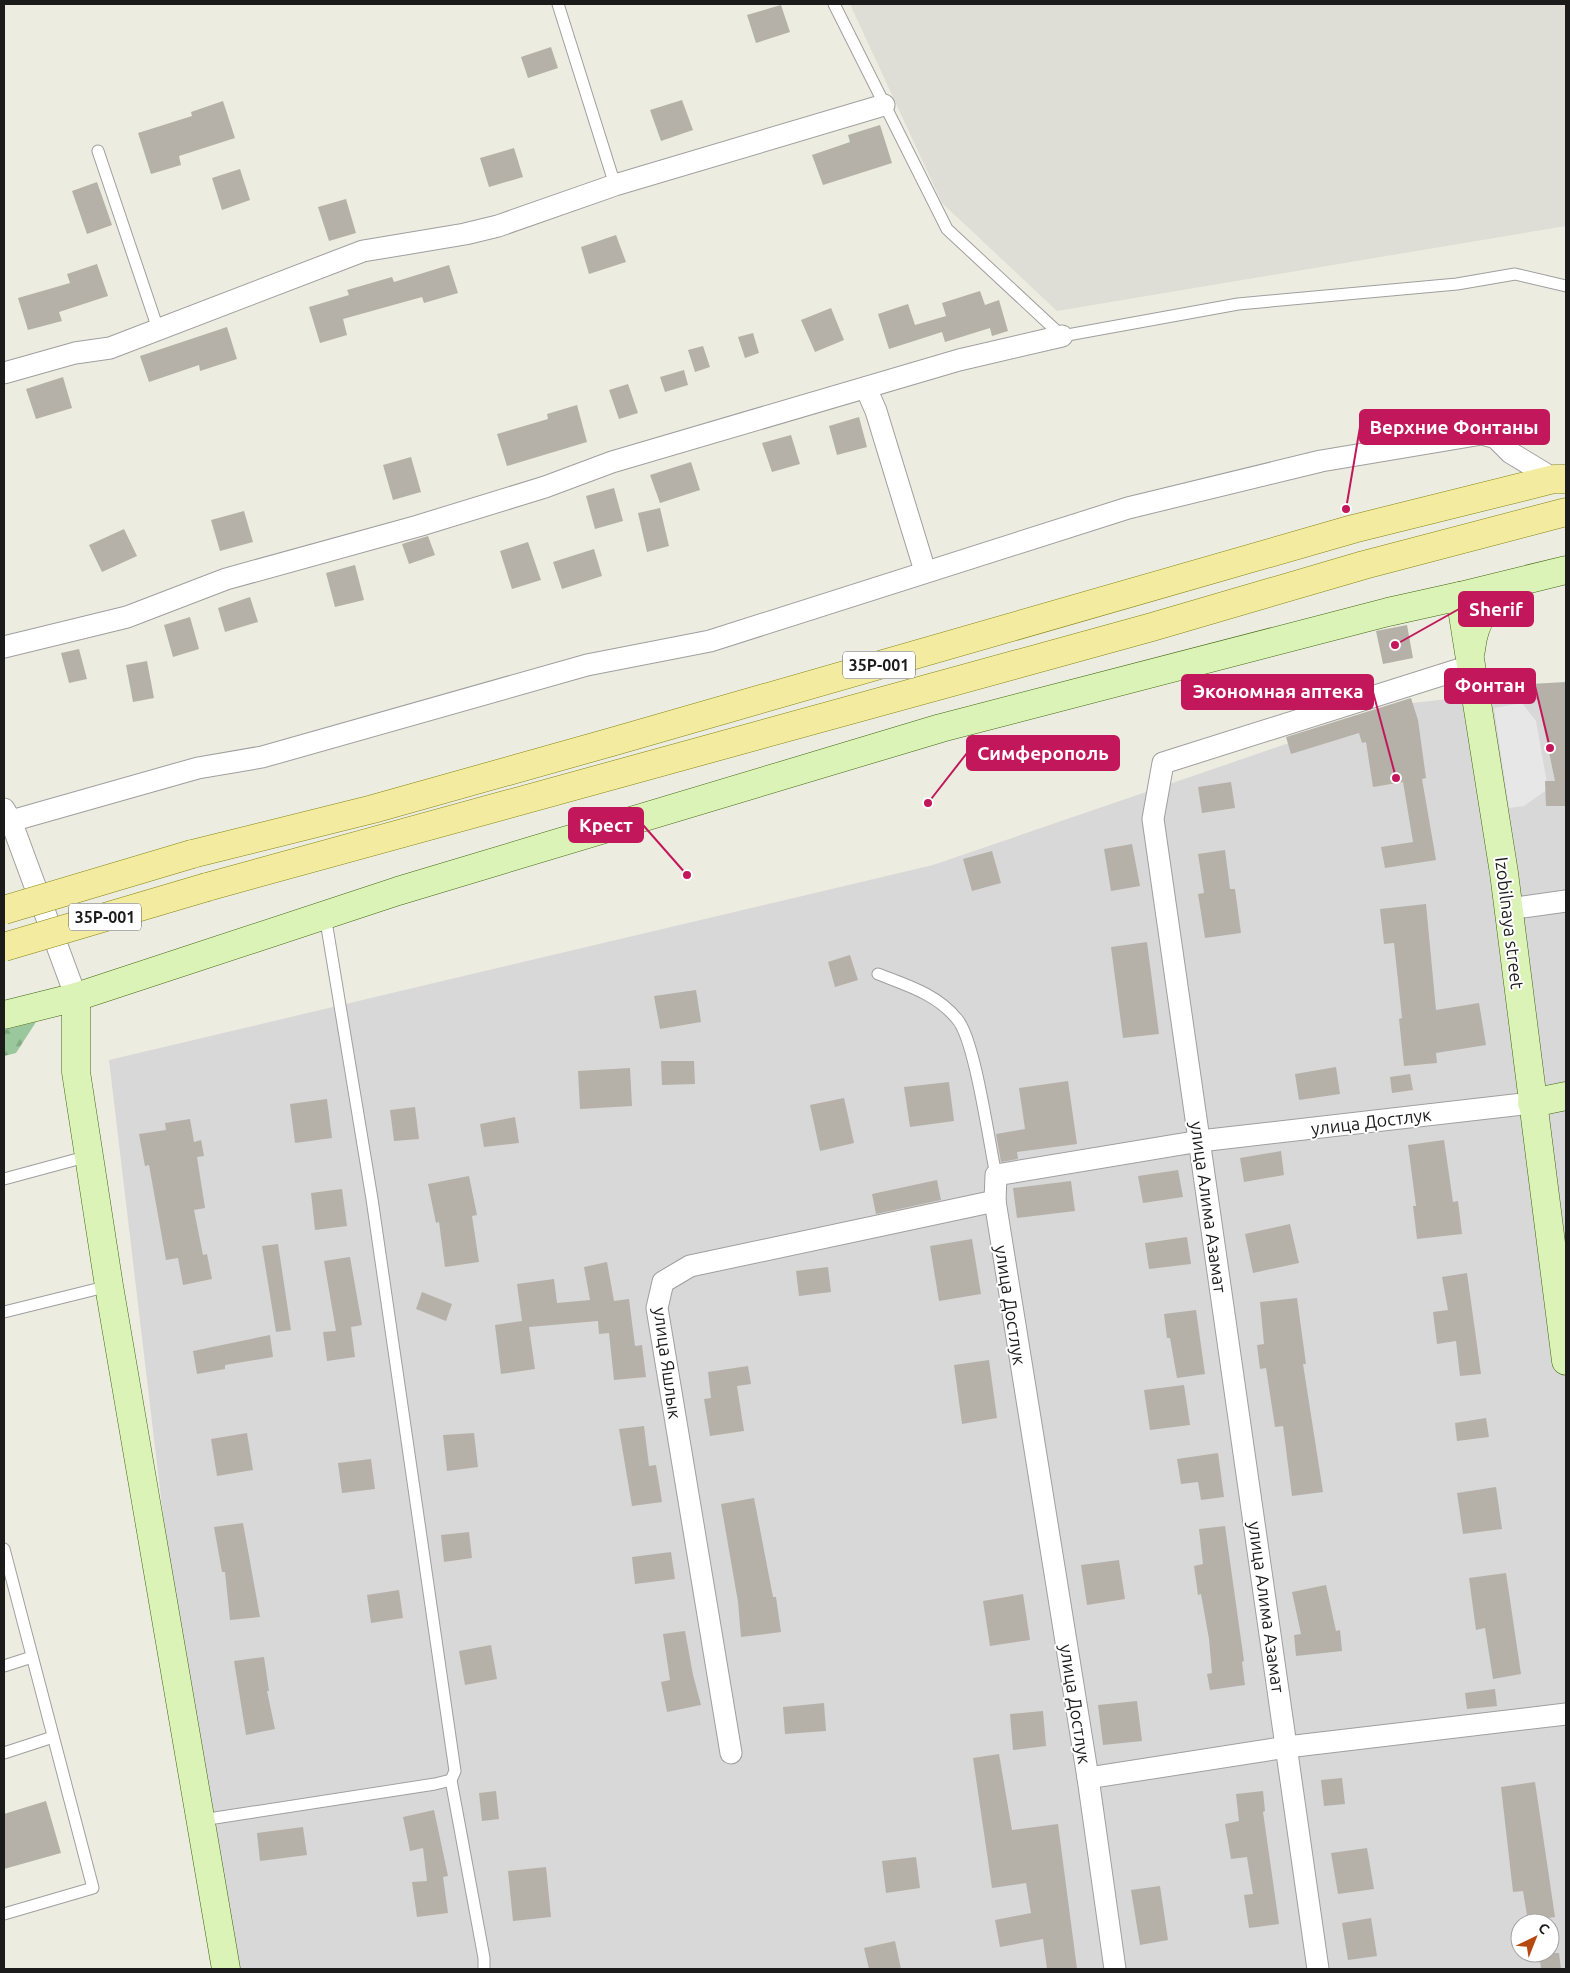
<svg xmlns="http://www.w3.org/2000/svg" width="1570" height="1973" font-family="Ubuntu,sans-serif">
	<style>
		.residential { fill: #d9d8d8; fill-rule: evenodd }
		.airport { fill: #deded7 }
		.forest { fill: url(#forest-firs) }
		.parking { fill: #e7e7e7 }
		.building { fill: #b5b1a8 }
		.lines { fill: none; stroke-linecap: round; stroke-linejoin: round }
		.lane-casing { stroke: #9f9f9f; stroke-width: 13 }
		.street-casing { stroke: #9f9f9f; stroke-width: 23 }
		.secondary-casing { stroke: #3f660e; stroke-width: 29 }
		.primary-casing { stroke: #84850d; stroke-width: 29 }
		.lane { stroke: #fff; stroke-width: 11 }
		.street { stroke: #fff; stroke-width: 21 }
		.secondary { stroke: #dcf3b8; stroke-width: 28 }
		.primary { stroke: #f3eba0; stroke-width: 28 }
		.primary-bridge-casing { stroke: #84850d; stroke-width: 29; stroke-linecap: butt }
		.primary-bridge { stroke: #f3eba0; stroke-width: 28 }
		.labels { text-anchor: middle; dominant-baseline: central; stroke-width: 4; stroke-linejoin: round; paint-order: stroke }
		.shield { fill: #fff; stroke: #5f5f5f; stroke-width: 1 }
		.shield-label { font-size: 16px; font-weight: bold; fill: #1b1b1b }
		.street-label { font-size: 18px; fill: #1b1b1b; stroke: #fff }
		.leader { fill: none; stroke: #c2185b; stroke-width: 2 }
		.callout-dot { fill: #c2185b; stroke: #fff; stroke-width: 2 }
		.callout { fill: #c2185b; stroke: #c2185b; stroke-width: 2 }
		.callout-label { font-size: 19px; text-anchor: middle; font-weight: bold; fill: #fff }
	</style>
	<defs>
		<pattern id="forest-firs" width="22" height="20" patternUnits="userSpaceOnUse" patternTransform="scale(1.25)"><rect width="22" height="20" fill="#9ac89c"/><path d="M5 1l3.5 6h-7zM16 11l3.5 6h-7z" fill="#84ab86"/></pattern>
	</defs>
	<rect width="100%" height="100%" fill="#ecece1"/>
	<!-- residential -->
	<path class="residential" d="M1566,686V1969H217L109,1060L933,865L1403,704ZM1520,1923H1550V1953H1520Z"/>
	<!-- airport -->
	<path class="airport" d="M850,4H1566V226L1057,311L942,203Z"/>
	<!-- forest -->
	<path class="forest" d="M36,1022L16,1053L4,1056V1030Z"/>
	<!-- parking -->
	<path class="parking" d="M1522,703L1536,721L1548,789L1524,806L1509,808L1494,708Z"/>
	<!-- building -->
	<g class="building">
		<path d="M781,5L790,32L756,43L747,15Z"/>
		<path d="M551,47L558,68L528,78L521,57Z"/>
		<path d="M682,100L693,130L661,141L650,110Z"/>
		<path d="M223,101L235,138L179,156L181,165L151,174L138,133L192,116L191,112Z"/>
		<path d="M880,125L892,163L823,185L812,155L850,142L848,135Z"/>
		<path d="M514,148L523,177L489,187L480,158Z"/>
		<path d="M240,169L250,200L222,210L212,178Z"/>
		<path d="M97,182L112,225L87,234L72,191Z"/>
		<path d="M346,199L356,233L329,241L318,207Z"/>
		<path d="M616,235L626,262L589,274L581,247Z"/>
		<path d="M97,264L108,296L59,312L62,321L28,330L18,298L70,283L67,274Z"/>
		<path d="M449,265L458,293L424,303L422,297L343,319L347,335L320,343L309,307L349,295L347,290L392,277L394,282Z"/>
		<path d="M980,291L985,305L999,300L1008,331L992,336L990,328L945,342L942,332L889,349L878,314L908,304L915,325L946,316L942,303Z"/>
		<path d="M831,308L844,340L815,352L801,320Z"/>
		<path d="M227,327L237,359L200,371L199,365L149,382L140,356Z"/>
		<path d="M753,333L759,353L745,358L738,337Z"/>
		<path d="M703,346L710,367L695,372L688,350Z"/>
		<path d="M684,370L688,385L665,392L660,377Z"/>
		<path d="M63,377L72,408L36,419L26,389Z"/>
		<path d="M628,384L638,413L619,419L609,390Z"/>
		<path d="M577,405L587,442L507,466L497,434L548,419L547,414Z"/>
		<path d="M859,417L867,447L837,455L829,426Z"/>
		<path d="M791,435L800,464L772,472L762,443Z"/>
		<path d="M411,457L421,492L393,500L383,465Z"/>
		<path d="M691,462L700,490L660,503L650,475Z"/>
		<path d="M614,488L623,521L595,529L586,496Z"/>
		<path d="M660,508L669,546L647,552L638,513Z"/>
		<path d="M244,511L253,542L220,551L211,520Z"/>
		<path d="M124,529L137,556L102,572L89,545Z"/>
		<path d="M428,536L435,555L409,564L402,544Z"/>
		<path d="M528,542L541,580L512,589L500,551Z"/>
		<path d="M594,549L602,576L562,589L553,562Z"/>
		<path d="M355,565L364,600L335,607L326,573Z"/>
		<path d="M250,597L258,622L225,632L218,608Z"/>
		<path d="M190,617L199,649L173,657L164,625Z"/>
		<path d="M1407,625L1413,658L1383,664L1376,631Z"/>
		<path d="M79,649L87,679L69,683L61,653Z"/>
		<path d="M147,661L154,698L133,702L126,665Z"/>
		<path d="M1566,682V806H1546L1545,781H1555L1538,699L1530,700V684Z"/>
		<path d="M1411,698L1418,720L1426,778L1422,779L1436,860L1385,868L1381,847L1413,842L1403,782L1373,787L1366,742L1362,743L1359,733L1291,754L1286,737Z"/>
		<path d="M1231,782L1235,808L1202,813L1198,787Z"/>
		<path d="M1132,844L1140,886L1111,891L1104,849Z"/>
		<path d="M1225,850L1230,889H1235L1241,933L1205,938L1198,894L1204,893L1198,854Z"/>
		<path d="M992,851L1001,883L972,891L963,859Z"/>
		<path d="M1426,904L1436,1010L1479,1003L1486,1045L1436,1053L1437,1063L1404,1066L1399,1019L1402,1018L1394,943L1384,944L1380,909Z"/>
		<path d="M1147,942L1159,1034L1123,1038L1111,947Z"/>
		<path d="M850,955L858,980L835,987L828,962Z"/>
		<path d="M696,990L701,1022L660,1029L654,996Z"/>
		<path d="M661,1061H694L695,1084L662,1085Z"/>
		<path d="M1336,1067L1340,1094L1299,1100L1295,1074Z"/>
		<path d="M630,1068L632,1106L580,1109L578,1071Z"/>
		<path d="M1410,1074L1413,1090L1392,1093L1390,1077Z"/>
		<path d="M1068,1081L1077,1144L1017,1152L1018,1159L1001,1162L996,1134L1025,1129L1019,1088Z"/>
		<path d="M949,1082L954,1121L910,1127L904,1087Z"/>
		<path d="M844,1098L854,1143L820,1151L810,1105Z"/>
		<path d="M327,1099L332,1138L295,1143L290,1104Z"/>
		<path d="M415,1107L419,1139L394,1141L390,1110Z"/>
		<path d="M515,1117L519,1143L484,1147L480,1124Z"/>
		<path d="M190,1119L194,1142L201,1140L204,1156L197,1157L205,1208L194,1210L203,1255L207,1254L212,1279L183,1285L178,1258L166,1260L149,1165L145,1166L139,1134L166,1130L165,1123Z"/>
		<path d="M1444,1140L1453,1202L1458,1201L1462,1234L1417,1239L1413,1206H1416L1408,1145Z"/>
		<path d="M1281,1151L1284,1175L1244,1182L1240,1158Z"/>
		<path d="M1178,1170L1183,1197L1143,1203L1138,1176Z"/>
		<path d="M469,1176L477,1215L472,1216L479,1262L445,1267L439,1222L436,1223L428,1184Z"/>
		<path d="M937,1180L941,1200L876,1214L872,1194Z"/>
		<path d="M1071,1181L1075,1211L1017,1218L1013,1188Z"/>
		<path d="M342,1189L347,1226L315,1230L311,1193Z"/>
		<path d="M1290,1224L1299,1263L1253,1273L1245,1234Z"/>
		<path d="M1187,1237L1191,1264L1149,1269L1145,1243Z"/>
		<path d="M972,1239L981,1294L939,1301L930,1246Z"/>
		<path d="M278,1244L291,1330L276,1332L262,1246Z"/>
		<path d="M350,1257L362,1325L351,1327L355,1357L327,1361L323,1332L336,1331L324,1261Z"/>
		<path d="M607,1262L614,1301L629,1299L635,1346L642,1345L646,1377L614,1380L609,1333L599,1334L598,1321L529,1327L535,1369L501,1374L495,1325L522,1321L517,1284L554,1279L557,1303L590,1300L584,1267Z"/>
		<path d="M828,1267L831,1292L799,1296L796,1271Z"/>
		<path d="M1467,1273L1481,1374L1460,1376L1456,1341L1437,1344L1433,1312L1448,1310L1442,1277Z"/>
		<path d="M422,1292L452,1304L446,1321L416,1309Z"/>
		<path d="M1297,1298L1306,1364H1303L1323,1492L1292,1496L1283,1426L1275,1427L1266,1368L1260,1369L1257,1345L1264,1344L1260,1302Z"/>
		<path d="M1196,1310L1205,1374L1177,1378L1170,1338H1167L1164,1314Z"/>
		<path d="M270,1335L273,1357L225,1365V1369L197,1374L193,1351Z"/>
		<path d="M989,1360L997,1418L962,1424L954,1365Z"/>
		<path d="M748,1366L751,1384L737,1386L744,1431L710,1436L704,1399L711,1398L708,1372Z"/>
		<path d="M1184,1385L1190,1425L1150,1430L1144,1390Z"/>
		<path d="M1486,1418L1489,1437L1457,1441L1455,1423Z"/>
		<path d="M644,1426L649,1466L656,1465L662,1502L632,1506L619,1429Z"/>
		<path d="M247,1433L253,1470L217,1476L211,1439Z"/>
		<path d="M474,1433L478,1467L447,1471L443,1435Z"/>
		<path d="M1218,1453L1224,1497L1201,1500L1198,1482L1181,1484L1177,1459Z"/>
		<path d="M371,1459L375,1489L342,1493L338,1463Z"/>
		<path d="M1496,1487L1502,1529L1463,1534L1457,1493Z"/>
		<path d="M754,1498L773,1597H776L781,1632L741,1637L738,1602L721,1504Z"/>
		<path d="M243,1523L260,1617L230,1620L225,1572H222L214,1527Z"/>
		<path d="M1225,1526L1244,1661L1242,1662L1245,1685L1210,1690L1207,1674L1212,1673L1209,1639L1201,1594L1198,1595L1194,1566L1203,1564L1199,1529Z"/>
		<path d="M469,1532L472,1558L444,1562L441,1535Z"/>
		<path d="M671,1552L675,1579L635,1584L632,1557Z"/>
		<path d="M1119,1560L1125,1599L1087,1605L1081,1565Z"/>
		<path d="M1506,1573L1521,1674L1493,1679L1485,1628L1476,1630L1469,1578Z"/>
		<path d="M1326,1585L1336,1631L1340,1630L1342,1651L1296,1656L1294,1635L1301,1634L1292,1592Z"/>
		<path d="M399,1590L403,1618L371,1623L367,1595Z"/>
		<path d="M1023,1594L1030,1640L990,1646L983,1601Z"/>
		<path d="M685,1631L693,1675L701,1705L667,1712L661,1682L670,1680L663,1634Z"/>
		<path d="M491,1645L497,1679L465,1685L459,1651Z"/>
		<path d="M264,1657L269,1691H267L275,1729L246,1735L234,1661Z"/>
		<path d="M1495,1689L1497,1706L1467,1709L1465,1693Z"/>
		<path d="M1137,1701L1142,1741L1103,1745L1098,1705Z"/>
		<path d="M824,1703L826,1731L785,1734L783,1707Z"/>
		<path d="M1043,1711L1046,1746L1013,1750L1010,1714Z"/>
		<path d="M999,1754L1012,1830L1058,1824L1077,1969H1047L1043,1939L1000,1947L995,1920L1031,1913L1026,1883L992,1888L973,1758Z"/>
		<path d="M1342,1778L1345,1804L1324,1806L1321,1780Z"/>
		<path d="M1535,1782L1555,1917L1528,1921L1523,1891L1513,1892L1501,1787Z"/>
		<path d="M496,1791L499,1819L482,1821L479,1793Z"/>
		<path d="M1263,1791L1265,1811L1263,1812L1279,1924L1249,1928L1244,1895L1253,1894L1247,1857L1231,1859L1225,1824L1239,1821L1236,1794Z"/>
		<path d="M46,1801L61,1853L4,1869V1814Z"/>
		<path d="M434,1810L448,1876L443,1877L448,1913L417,1917L412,1882L427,1881L423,1848L410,1851L403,1817Z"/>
		<path d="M303,1827L307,1855L260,1861L257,1833Z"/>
		<path d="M1367,1848L1374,1889L1338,1894L1331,1853Z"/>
		<path d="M916,1857L920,1888L886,1893L882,1861Z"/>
		<path d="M546,1867L551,1917L513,1921L508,1871Z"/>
		<path d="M1160,1886L1168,1940L1140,1945L1131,1890Z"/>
		<path d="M1371,1918L1377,1956L1348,1960L1342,1923Z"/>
		<path d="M895,1941L901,1969H869L864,1948Z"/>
		<path d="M1539,1953H1559L1561,1969H1541Z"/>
	</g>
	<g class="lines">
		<defs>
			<g id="lane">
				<path d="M558,4L615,185"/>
				<path d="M834,4L947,229L1062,336L1238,304L1457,284L1515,274L1566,286"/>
				<path d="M98,151L158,329"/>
				<path d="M878,974C906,985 937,994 957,1019C975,1039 989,1143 996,1175"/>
				<path d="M4,1179L89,1156"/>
				<path d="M4,1312L109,1286"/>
				<path d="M4,1549L93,1888L4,1914"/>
				<path d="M4,1666L32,1657"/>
				<path d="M4,1753L53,1737"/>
				<path d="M451,1780L484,1958V1969"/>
				<path d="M202,1820L435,1784L451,1780L455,1771L372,1199L325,915"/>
			</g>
			<g id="street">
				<path d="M4,373L75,353L110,348L363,251L465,234L498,226L615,185L884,105"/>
				<path d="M866,388L876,411L925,571"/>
				<path d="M4,647L127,617L226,579L418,526L545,487L612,462L959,360L1062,336"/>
				<path d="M4,809L11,821L198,768L262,757L587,665L710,641L1128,508L1321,461L1482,434L1496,438L1511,453L1554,479"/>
				<path d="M4,820L11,821L76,997"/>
				<path d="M1508,909L1566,901"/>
				<path d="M731,1753L657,1308L663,1282L690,1266L995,1201"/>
				<path d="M1088,1778L1287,1747L1566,1714"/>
				<path d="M1115,1969L1088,1778L995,1201L996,1175L1200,1141L1532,1103"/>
				<path d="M1318,1969L1153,819L1163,763L1470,666"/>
			</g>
			<g id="secondary">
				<path d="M1566,570L1460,596L1504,873L1566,1361"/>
				<path d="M1471,650C1474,619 1488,600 1516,587"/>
				<path d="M76,997V1072L109,1286L226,1969"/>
				<path d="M4,1015L76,997L398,891L941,728L1388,612L1460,596"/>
				<path d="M1532,1103L1566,1096"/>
			</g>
			<g id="primary">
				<path d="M192,854L373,809L608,743L1353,529L1554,479H1566"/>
				<path d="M207,887L1152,627L1364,565L1566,512"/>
			</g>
		</defs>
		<!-- lane casing -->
		<use href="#lane" class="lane-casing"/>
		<!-- street casing -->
		<use href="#street" class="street-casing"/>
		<!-- secondary casing -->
		<use href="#secondary" class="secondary-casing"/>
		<!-- primary casing -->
		<use href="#primary" class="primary-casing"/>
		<!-- lane -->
		<use href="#lane" class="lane"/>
		<!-- street -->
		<use href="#street" class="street"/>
		<!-- secondary -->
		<use href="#secondary" class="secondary"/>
		<!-- primary -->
		<use href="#primary" class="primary"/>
		<defs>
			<g id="primary-bridge">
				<path d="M4,910L192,854"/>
				<path d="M4,947L207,887"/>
			</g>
		</defs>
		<!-- primary-bridge casing -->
		<use href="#primary-bridge" class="primary-bridge-casing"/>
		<!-- primary-bridge -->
		<use href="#primary-bridge" class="primary-bridge"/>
	</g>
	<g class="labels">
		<!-- shield labels -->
		<g class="shield">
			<rect x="843" y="651.5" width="72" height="27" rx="4"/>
			<rect x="69" y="903.5" width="72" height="27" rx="4"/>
		</g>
		<g class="shield-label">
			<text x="879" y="665">35Р-001</text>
			<text x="105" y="917">35Р-001</text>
		</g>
		<!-- street labels -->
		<g class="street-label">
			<text transform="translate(1510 923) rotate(83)">Izobilnaya street</text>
			<text transform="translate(1371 1121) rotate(-7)">улица Достлук</text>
			<text transform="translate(1209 1207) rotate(82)">улица Алима Азамат</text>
			<text transform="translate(1011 1305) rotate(81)">улица Достлук</text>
			<text transform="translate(668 1363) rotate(82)">улица Яшлык</text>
			<text transform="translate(1267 1607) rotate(82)">улица Алима Азамат</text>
			<text transform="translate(1076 1704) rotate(81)">улица Достлук</text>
		</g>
	</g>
	<!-- callouts -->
	<path class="leader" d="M1346 509L1360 427M1395 645L1459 609M1550 748L1535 686M1396 778L1373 692M928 803L967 753M687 875L643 825"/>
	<g class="callout-dot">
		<circle cx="1346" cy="509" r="5"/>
		<circle cx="1395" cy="645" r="5"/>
		<circle cx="1550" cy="748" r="5"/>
		<circle cx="1396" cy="778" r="5"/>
		<circle cx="928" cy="803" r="5"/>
		<circle cx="687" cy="875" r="5"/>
	</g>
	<g class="callout">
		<rect x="1360" y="410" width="189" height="34" rx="5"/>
		<rect x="1459" y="592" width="74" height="34" rx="5"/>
		<rect x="1445" y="669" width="90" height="34" rx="5"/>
		<rect x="1182" y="675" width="191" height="34" rx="5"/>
		<rect x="967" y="736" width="152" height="34" rx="5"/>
		<rect x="569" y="808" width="74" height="34" rx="5"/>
	</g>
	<g class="callout-label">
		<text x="1454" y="434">Верхние Фонтаны</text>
		<text x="1496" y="616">Sherif</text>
		<text x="1490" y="692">Фонтан</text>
		<text x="1278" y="698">Экономная аптека</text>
		<text x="1043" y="760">Симферополь</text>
		<text x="606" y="832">Крест</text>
	</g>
	<!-- border -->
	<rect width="1570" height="1973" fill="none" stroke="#1b1b1b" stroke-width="10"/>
	<!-- north arrow -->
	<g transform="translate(1535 1938) rotate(43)"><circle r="24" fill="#ffffff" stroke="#a4a4a4"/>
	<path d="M0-4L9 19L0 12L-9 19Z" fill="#b54912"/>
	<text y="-8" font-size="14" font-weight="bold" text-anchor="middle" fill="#1b1b1b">С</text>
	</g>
</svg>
